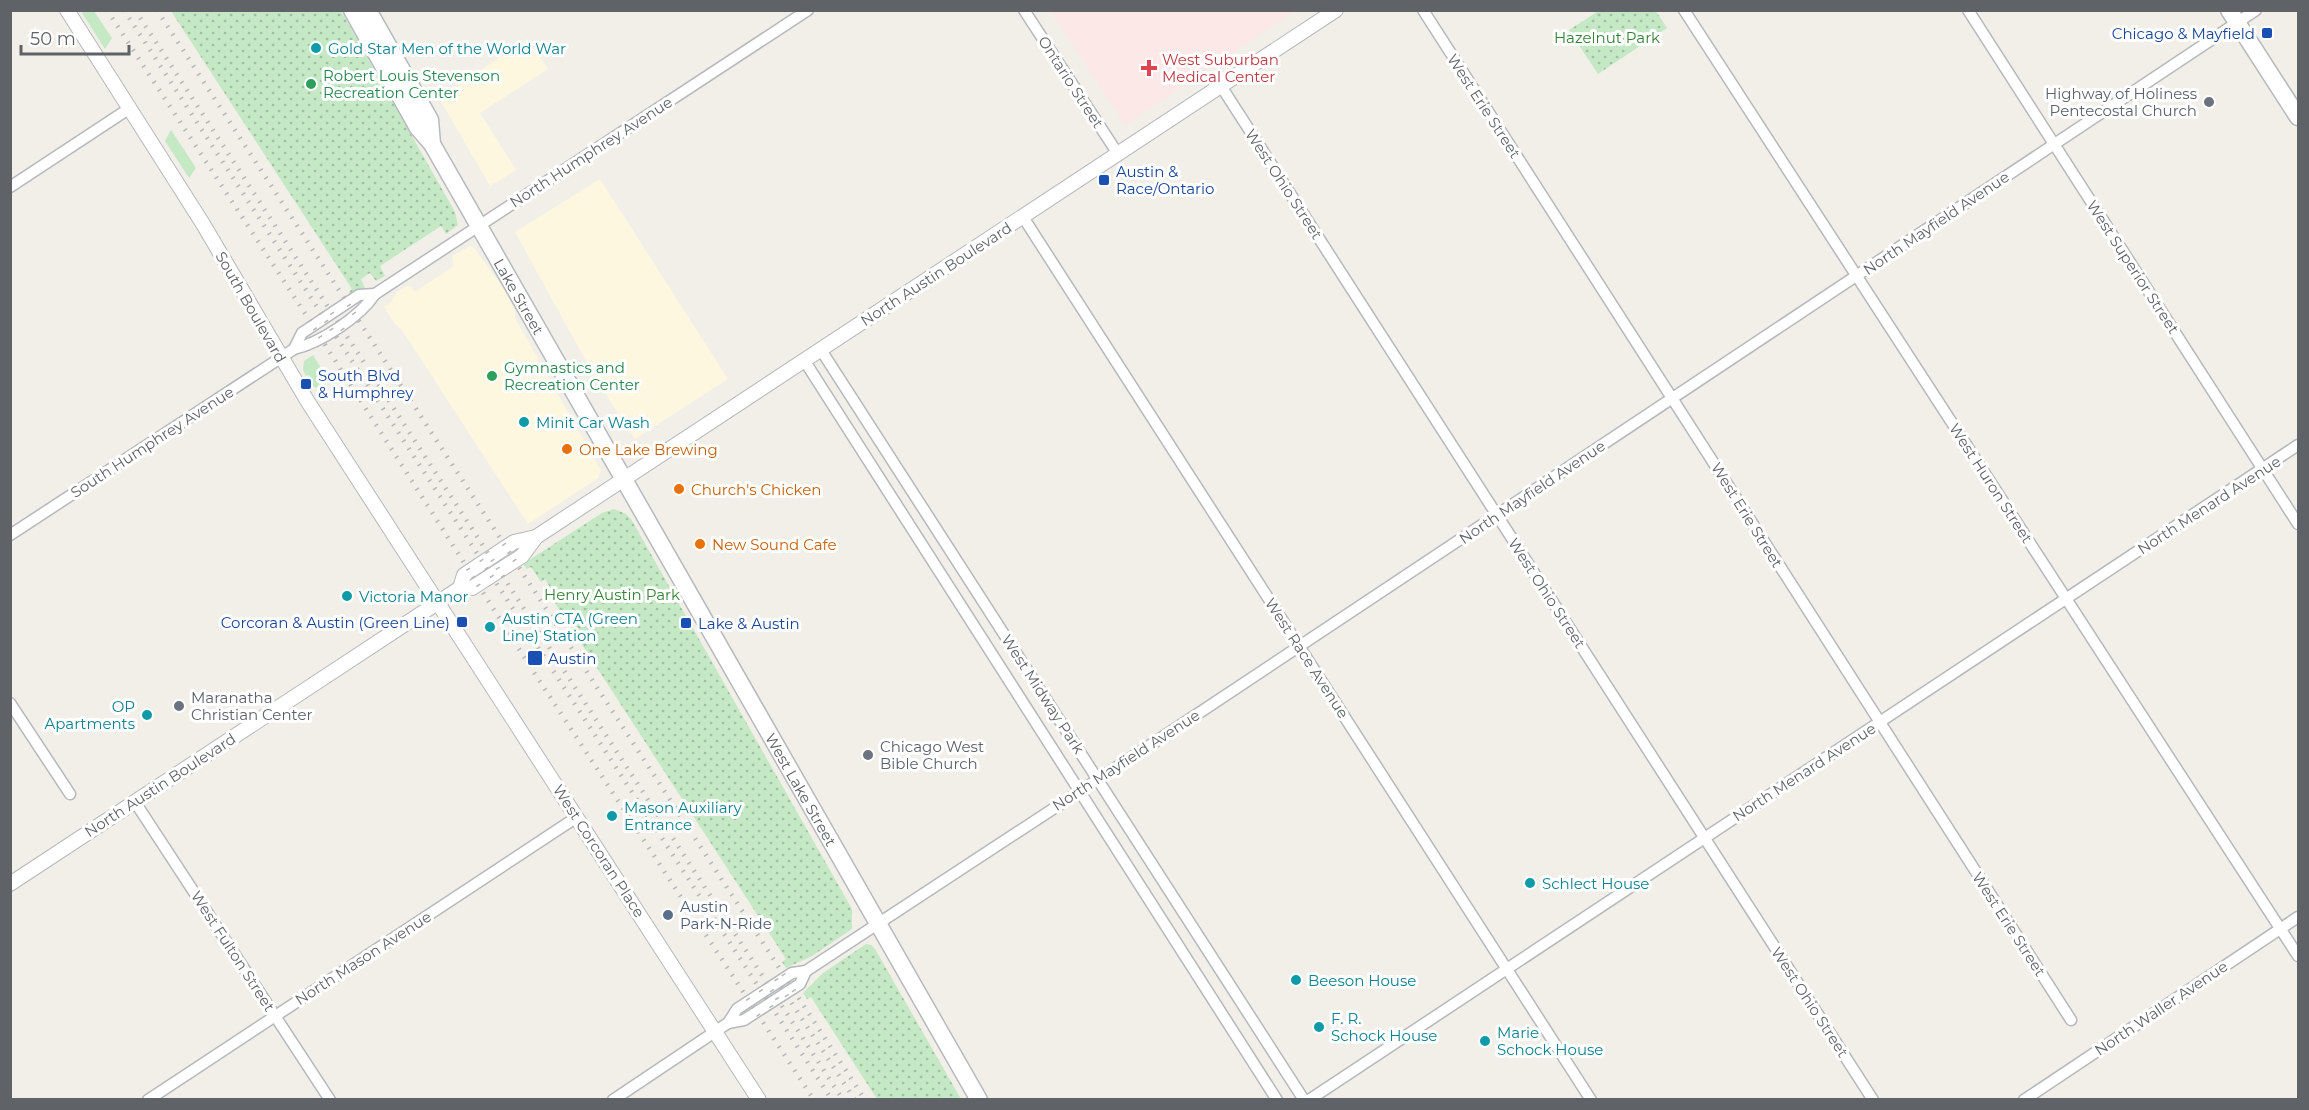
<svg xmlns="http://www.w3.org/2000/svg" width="2309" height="1110" font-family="Montserrat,sans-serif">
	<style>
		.commercial { fill: #fef7e0 }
		.medical { fill: #fce8e6 }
		.green { fill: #c5e8c5 }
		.park { fill: url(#park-dots) }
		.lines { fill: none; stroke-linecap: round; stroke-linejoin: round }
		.minor-casing { stroke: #b5b8bc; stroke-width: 13 }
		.tertiary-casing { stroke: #b5b8bc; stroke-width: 16 }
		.secondary-casing { stroke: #b6babf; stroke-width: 19 }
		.minor { stroke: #fff; stroke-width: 10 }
		.tertiary { stroke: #fff; stroke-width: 14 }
		.secondary { stroke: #fff; stroke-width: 16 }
		.rail { stroke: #b6b7b8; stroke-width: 4.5; stroke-dasharray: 1.5 8; stroke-linecap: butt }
		.transit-dot { fill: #1a4fb4; stroke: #fff; stroke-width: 2 }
		.culture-dot { fill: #0f9aa8; stroke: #fff; stroke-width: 2 }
		.health-dot { fill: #e0444e; stroke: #fff; stroke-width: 2 }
		.leisure-dot { fill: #2e9e5b; stroke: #fff; stroke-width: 2 }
		.worship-dot { fill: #6b7280; stroke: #fff; stroke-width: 2 }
		.food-dot { fill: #e8710a; stroke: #fff; stroke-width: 2 }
		.service-dot { fill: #5c6f8a; stroke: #fff; stroke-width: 2 }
		.labels { text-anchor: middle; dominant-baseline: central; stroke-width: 6; stroke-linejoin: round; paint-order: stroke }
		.transit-label { font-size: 15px; fill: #164399; stroke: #fff; text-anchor: start }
		.park-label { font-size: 15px; fill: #348238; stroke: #fff }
		.culture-label { font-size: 15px; fill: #0d838f; stroke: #fff; text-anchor: start }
		.health-label { font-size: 15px; fill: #be3a42; stroke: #fff; text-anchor: start }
		.leisure-label { font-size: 15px; fill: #27864d; stroke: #fff; text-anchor: start }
		.street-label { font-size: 15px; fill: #5f6368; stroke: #fff }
		.worship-label { font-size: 15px; fill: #5b616d; stroke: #fff; text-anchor: start }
		.food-label { font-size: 15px; fill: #c56008; stroke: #fff; text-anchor: start }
		.service-label { font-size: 15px; fill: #4e5e75; stroke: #fff; text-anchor: start }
	</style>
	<defs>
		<pattern id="park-dots" width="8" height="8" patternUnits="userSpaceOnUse" patternTransform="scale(1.5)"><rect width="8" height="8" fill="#c5e8c5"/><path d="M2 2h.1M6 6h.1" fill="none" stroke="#a3c0a4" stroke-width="1.8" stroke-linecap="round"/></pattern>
	</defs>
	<rect width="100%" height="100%" fill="#f1efe8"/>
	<!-- commercial -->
	<g class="commercial">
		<path d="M527,39L548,69L480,113L516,170L490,186L439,98Z"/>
		<path d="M600,179L728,379L635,439L597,381L515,232Z"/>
		<path d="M470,246L475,249L503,288L515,310V318L601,471L598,478L528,524L402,330L395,324L384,307L391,302L398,291L407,286L412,287L415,292L454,266L452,256Z"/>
	</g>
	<!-- medical -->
	<path class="medical" d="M1051,11H1295L1125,125Z"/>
	<!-- green -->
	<g class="green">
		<path d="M83,11H94L112,38L105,49L82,13Z"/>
		<path d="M171,130L196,168L189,178L165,141Z"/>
		<path d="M313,355L324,373L320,389L314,387L309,380L311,378L309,375L306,376L303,370L304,361Z"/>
	</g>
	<!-- park -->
	<g class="park">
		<path d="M1600,10L1656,11L1667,28L1598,74L1569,30Z"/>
		<path d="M171,11H341L455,212L458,225L446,234L441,226L380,266L385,276L376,281L370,273L361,279L365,288L352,296L349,292L352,289Z"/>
		<path d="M614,509L626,514L631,519L852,909V929L812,956L786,968L782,962L786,959L553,600L556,597L545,579L541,582L531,567L527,569L523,564L602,513Z"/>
		<path d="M866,944L871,945L875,949L961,1099H877L811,997L807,999L803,993L823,973Z"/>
	</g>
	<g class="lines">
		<defs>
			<g id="minor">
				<path d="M1024,10L1118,154"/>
				<path d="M1423,10L2071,1020"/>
				<path d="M1684,10L2298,956"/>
				<path d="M1968,10L2298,524"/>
				<path d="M1221,86L1873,1100"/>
				<path d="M10,187L130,108"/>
				<path d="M1023,217L1591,1100"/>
				<path d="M294,349L302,333L359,295L375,294"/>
				<path d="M821,350L1304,1100"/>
				<path d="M804,360L1277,1100"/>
				<path d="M10,535L294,349C320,343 360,317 375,294L808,10"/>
				<path d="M10,703L70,794"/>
				<path d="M135,802L330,1100"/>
				<path d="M728,1023L744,1020L800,984L806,971"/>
				<path d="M148,1100L577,817"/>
				<path d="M613,1100L728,1023L737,1009L792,973L806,971L1196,715L2256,10"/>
				<path d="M1309,1100L2298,445"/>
				<path d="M2024,1100L2298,917"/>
			</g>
			<g id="tertiary">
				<path d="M67,10L203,224L308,402L759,1100"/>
				<path d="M460,588L464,575L514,542L536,537"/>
				<path d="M10,884L460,588H472L522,556L536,537L1336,10"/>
			</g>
			<g id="secondary">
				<path id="s1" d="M352,10L418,128L432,144L979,1100"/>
				<path d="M368,10L430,120L432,144"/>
				<path d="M2229,10L2298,117"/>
			</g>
		</defs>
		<!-- minor casing -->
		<use href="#minor" class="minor-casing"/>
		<!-- tertiary casing -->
		<use href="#tertiary" class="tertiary-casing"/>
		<!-- secondary casing -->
		<use href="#secondary" class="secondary-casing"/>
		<!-- minor -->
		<use href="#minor" class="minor"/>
		<!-- tertiary -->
		<use href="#tertiary" class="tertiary"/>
		<!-- secondary -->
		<use href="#secondary" class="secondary"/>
		<!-- rail -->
		<g class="rail">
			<path d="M107,10L308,318L533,671L814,1100"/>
			<path d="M124,10L832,1100"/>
			<path d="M135,10L843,1100"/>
			<path d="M157,10L865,1100"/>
			<path d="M776,979L855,1100"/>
		</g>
	</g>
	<!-- markers -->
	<g class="transit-dot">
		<rect x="2261" y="27" width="12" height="12" rx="3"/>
		<rect x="1098" y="174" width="12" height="12" rx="3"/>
		<rect x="300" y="378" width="12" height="12" rx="3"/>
		<rect x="456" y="616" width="12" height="12" rx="3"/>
		<rect x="680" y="617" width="12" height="12" rx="3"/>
		<rect x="527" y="650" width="16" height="16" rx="3"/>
	</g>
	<g class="culture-dot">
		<circle cx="316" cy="48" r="6"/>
		<circle cx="524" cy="422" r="6"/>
		<circle cx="347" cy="596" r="6"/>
		<circle cx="490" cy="627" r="6"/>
		<circle cx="147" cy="715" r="6"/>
		<circle cx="612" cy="816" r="6"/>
		<circle cx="1530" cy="883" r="6"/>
		<circle cx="1296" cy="980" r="6"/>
		<circle cx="1319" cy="1027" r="6"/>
		<circle cx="1485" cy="1041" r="6"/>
	</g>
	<path class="health-dot" d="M1146 59h6v6h6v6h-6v6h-6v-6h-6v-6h6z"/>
	<g class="leisure-dot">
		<circle cx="311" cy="84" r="6"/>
		<circle cx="492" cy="376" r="6"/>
	</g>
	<g class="worship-dot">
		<circle cx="2209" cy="102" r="6"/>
		<circle cx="179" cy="706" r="6"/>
		<circle cx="868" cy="755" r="6"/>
	</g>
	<g class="food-dot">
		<circle cx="567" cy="449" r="6"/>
		<circle cx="679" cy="489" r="6"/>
		<circle cx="700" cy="544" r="6"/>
	</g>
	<circle class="service-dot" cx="668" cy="915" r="6"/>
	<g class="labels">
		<!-- transit labels -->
		<g class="transit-label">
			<text x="2255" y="33" text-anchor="end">Chicago &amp; Mayfield</text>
			<text x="1116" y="171">Austin &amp;<tspan x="1116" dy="17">Race/Ontario</tspan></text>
			<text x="318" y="375">South Blvd<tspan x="318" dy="17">&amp; Humphrey</tspan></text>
			<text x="450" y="622" text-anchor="end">Corcoran &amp; Austin (Green Line)</text>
			<text x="698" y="623">Lake &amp; Austin</text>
			<text x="548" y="658">Austin</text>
		</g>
		<!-- park labels -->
		<g class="park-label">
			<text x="1607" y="37">Hazelnut Park</text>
			<text x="612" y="594">Henry Austin Park</text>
		</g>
		<!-- culture labels -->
		<g class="culture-label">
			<text x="328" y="48">Gold Star Men of the World War</text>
			<text x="536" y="422">Minit Car Wash</text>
			<text x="359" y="596">Victoria Manor</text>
			<text x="502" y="618">Austin CTA (Green<tspan x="502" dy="17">Line) Station</tspan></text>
			<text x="135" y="706" text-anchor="end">OP<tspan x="135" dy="17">Apartments</tspan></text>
			<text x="624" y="807">Mason Auxiliary<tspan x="624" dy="17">Entrance</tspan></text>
			<text x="1542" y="883">Schlect House</text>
			<text x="1308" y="980">Beeson House</text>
			<text x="1331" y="1018">F. R.<tspan x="1331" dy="17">Schock House</tspan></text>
			<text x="1497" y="1032">Marie<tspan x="1497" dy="17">Schock House</tspan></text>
		</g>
		<!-- health labels -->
		<g class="health-label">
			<text x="1162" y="59">West Suburban<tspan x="1162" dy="17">Medical Center</tspan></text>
		</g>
		<!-- leisure labels -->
		<g class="leisure-label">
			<text x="323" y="75">Robert Louis Stevenson<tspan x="323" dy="17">Recreation Center</tspan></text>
			<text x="504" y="367">Gymnastics and<tspan x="504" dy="17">Recreation Center</tspan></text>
		</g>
		<!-- street labels -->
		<g class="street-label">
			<text transform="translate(1071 82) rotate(57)">Ontario Street</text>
			<text transform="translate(1484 106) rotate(57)">West Erie Street</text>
			<text transform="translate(591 152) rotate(-33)">North Humphrey Avenue</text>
			<text transform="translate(1284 184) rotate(57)">West Ohio Street</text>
			<text transform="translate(1936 223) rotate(-34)">North Mayfield Avenue</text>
			<text transform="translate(2133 267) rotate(57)">West Superior Street</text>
			<text transform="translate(936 274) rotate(-33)">North Austin Boulevard</text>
			<text stroke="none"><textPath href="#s1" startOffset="332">Lake Street</textPath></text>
			<text transform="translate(251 307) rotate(60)">South Boulevard</text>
			<text transform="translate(152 442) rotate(-33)">South Humphrey Avenue</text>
			<text transform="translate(1991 483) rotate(57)">West Huron Street</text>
			<text transform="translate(1532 492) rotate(-34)">North Mayfield Avenue</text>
			<text transform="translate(2209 505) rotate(-33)">North Menard Avenue</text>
			<text transform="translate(1747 515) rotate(58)">West Erie Street</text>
			<text transform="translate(1547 593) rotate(57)">West Ohio Street</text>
			<text transform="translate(1307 658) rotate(57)">West Race Avenue</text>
			<text transform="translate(1043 694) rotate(57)">West Midway Park</text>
			<text transform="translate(1126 760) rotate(-33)">North Mayfield Avenue</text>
			<text transform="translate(1804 772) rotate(-33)">North Menard Avenue</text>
			<text transform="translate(160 785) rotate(-33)">North Austin Boulevard</text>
			<text stroke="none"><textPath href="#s1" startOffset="900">West Lake Street</textPath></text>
			<text transform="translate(599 851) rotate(57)">West Corcoran Place</text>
			<text transform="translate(2009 924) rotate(57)">West Erie Street</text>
			<text transform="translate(233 951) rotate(57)">West Fulton Street</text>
			<text transform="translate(363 958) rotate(-33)">North Mason Avenue</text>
			<text transform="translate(1810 1002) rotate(57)">West Ohio Street</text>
			<text transform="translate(2161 1008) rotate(-34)">North Waller Avenue</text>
		</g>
		<!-- worship labels -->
		<g class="worship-label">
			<text x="2197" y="93" text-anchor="end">Highway of Holiness<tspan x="2197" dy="17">Pentecostal Church</tspan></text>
			<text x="191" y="697">Maranatha<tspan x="191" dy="17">Christian Center</tspan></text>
			<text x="880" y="746">Chicago West<tspan x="880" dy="17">Bible Church</tspan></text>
		</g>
		<!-- food labels -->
		<g class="food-label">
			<text x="579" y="449">One Lake Brewing</text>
			<text x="691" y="489">Church's Chicken</text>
			<text x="712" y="544">New Sound Cafe</text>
		</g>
		<!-- service labels -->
		<g class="service-label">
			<text x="680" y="906">Austin<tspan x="680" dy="17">Park-N-Ride</tspan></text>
		</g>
	</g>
	<!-- border -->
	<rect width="2309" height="1110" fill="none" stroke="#5f6368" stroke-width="24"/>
	<!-- scale -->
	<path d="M21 45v9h108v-9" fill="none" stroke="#5f6368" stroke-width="3"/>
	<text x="30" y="45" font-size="18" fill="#5f6368" stroke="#ffffff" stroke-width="4.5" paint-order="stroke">50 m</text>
</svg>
